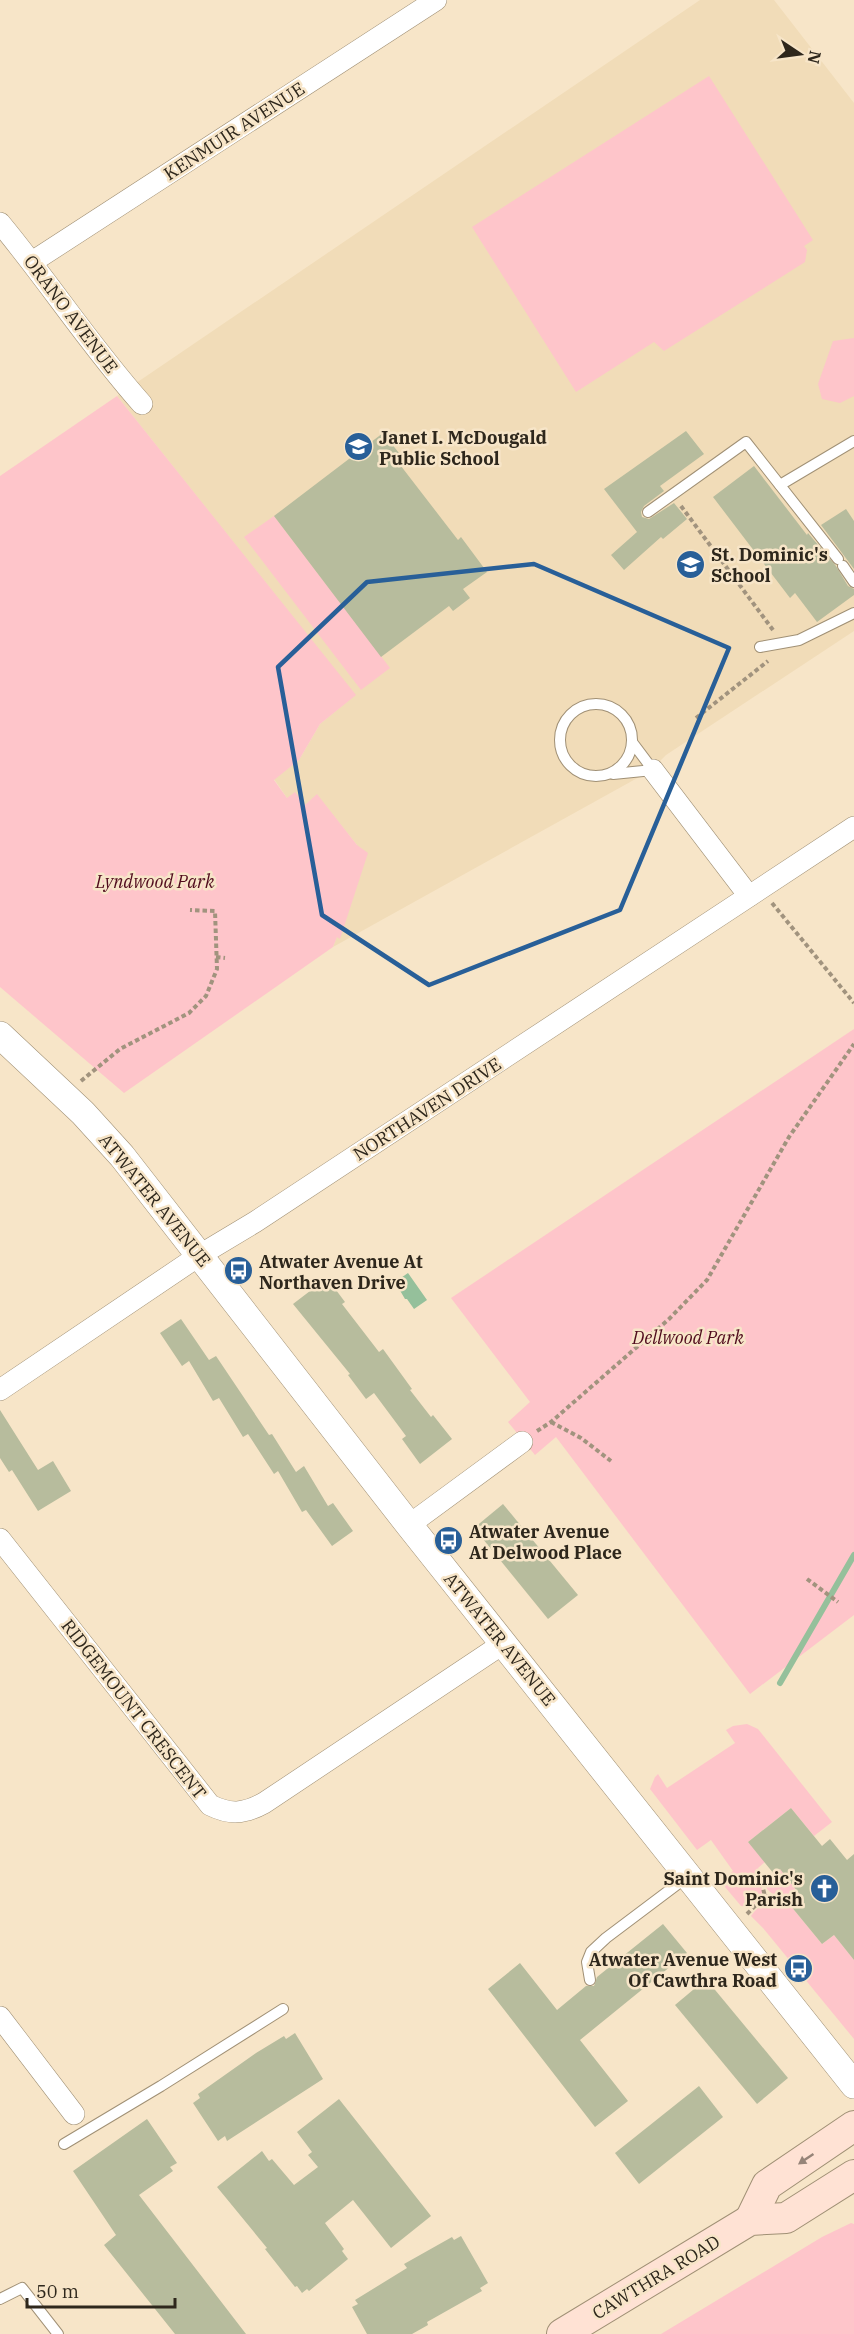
<svg xmlns="http://www.w3.org/2000/svg" width="854" height="2334" font-family="'IBM Plex Serif',serif">
	<style>
		.built { fill: #f1dcb8 }
		.green { fill: #fec5ca }
		.water { fill: #95c09b }
		.lines { fill: none; stroke-linecap: round; stroke-linejoin: round }
		.stream { stroke: #95c09b; stroke-width: 6 }
		.building { fill: #b7bc9d }
		.service-casing { stroke: #a09075; stroke-width: 12 }
		.minor-casing { stroke: #a09075; stroke-width: 22 }
		.tertiary-casing { stroke: #a09075; stroke-width: 28 }
		.secondary-casing { stroke: #a09075; stroke-width: 32 }
		.path { stroke: #a1937e; stroke-width: 4; stroke-dasharray: 4.5 3; stroke-linecap: butt }
		.service { stroke: #fff; stroke-width: 10 }
		.minor { stroke: #fff; stroke-width: 21 }
		.tertiary { stroke: #fff; stroke-width: 27 }
		.secondary { stroke: #ffe2d4; stroke-width: 30 }
		.oneway { fill: #968478 }
		.marked { fill: none; stroke: #285f98; stroke-width: 4.5; stroke-linejoin: round }
		.labels { text-anchor: middle; dominant-baseline: central; stroke-width: 5; stroke-linejoin: round; paint-order: stroke }
		.street-label { font-size: 18px; fill: #2e271c; stroke: #f7e5c8 }
		.poi-label { font-size: 18px; font-weight: bold; fill: #2e271c; stroke: #f7e5c8; text-anchor: start }
		.park-label { font-size: 18px; font-style: italic; fill: #500b1d; stroke: #f7e5c8 }
	</style>
	<rect width="100%" height="100%" fill="#f7e5c8"/>
	<!-- built -->
	<path class="built" d="M700,0H774L854,103V631L666,755L650,771L333,947L349,902L357,845L317,795L305,805L287,798L274,779L299,760L320,724L355,695L117,396Z"/>
	<!-- green -->
	<g class="green">
		<path d="M709,76L813,240L804,246L807,250L805,262L664,351L654,342L576,392L472,227Z"/>
		<path d="M854,338V396L840,403L822,399L818,384L833,341Z"/>
		<path d="M117,396L356,695L320,724L299,760L274,780L287,798L295,792L305,805L317,794L357,845L368,853L340,939L337,937L333,947L124,1093L0,987V476Z"/>
		<path d="M274,516L390,668L361,690L244,537Z"/>
		<path d="M854,1029V1615L750,1694L556,1437L535,1455L508,1422L530,1402L451,1298Z"/>
		<path d="M747,1724L758,1729L832,1822L814,1836L791,1808L748,1842L765,1862L758,1868L761,1872L762,1894C758,1903 750,1908 741,1906L720,1881L733,1871L711,1840L697,1850L650,1789L655,1777L658,1774L667,1788L735,1743L726,1730L733,1726Z"/>
		<path d="M780,1869L801,1896L796,1900C784,1896 769,1898 765,1884L767,1879Z"/>
		<path d="M782,1900L790,1905L822,1944L834,1935L854,1960V2039L763,1928L751,1916C760,1904 766,1901 782,1900Z"/>
		<path d="M851,2223L854,2224V2334H661L822,2237Z"/>
	</g>
	<!-- water -->
	<path class="water" d="M408,1273L427,1300L414,1309L407,1299H405L395,1282Z"/>
	<g class="lines">
		<!-- stream -->
		<path class="stream" d="M780,1683L854,1555"/>
	</g>
	<!-- building -->
	<g class="building">
		<path d="M686,431L704,454L660,486L664,491L644,506L641,512L642,517L649,519L674,503L687,519L663,539L661,537L624,570L611,555L637,532L604,489Z"/>
		<path d="M383,433L399,453L394,457L458,540L461,537L487,572L463,589L470,598L453,611L449,606L381,657L274,516Z"/>
		<path d="M754,466L807,535L808,533L836,566L848,586L854,589V595L817,622L795,593L790,598L713,497Z"/>
		<path d="M846,509L854,521V569L821,525Z"/>
		<path d="M327,1278L345,1302L342,1304L379,1352L383,1349L412,1389L410,1390L431,1417L433,1415L452,1439L420,1464L402,1439L406,1436L374,1393L366,1399L348,1375L350,1374L293,1304Z"/>
		<path d="M181,1319L209,1360L216,1356L269,1435L272,1434L296,1472L304,1466L328,1506L333,1503L353,1531L332,1546L306,1510L302,1512L278,1471L274,1474L248,1434L243,1437L219,1398L213,1401L189,1361L182,1366L160,1333Z"/>
		<path d="M0,1410L38,1470L53,1461L71,1491L38,1511L12,1470L9,1472L0,1458Z"/>
		<path d="M503,1504L578,1595L548,1619L474,1528Z"/>
		<path d="M791,1808L822,1846L830,1839L847,1860L854,1854V1960L834,1935L822,1944L790,1905L801,1896L780,1869L774,1874L748,1842Z"/>
		<path d="M663,1924L687,1953L580,2040L628,2101L595,2127L488,1989L520,1963L557,2010L586,1986H594L597,1977Z"/>
		<path d="M706,1979L788,2078L757,2104L675,2005Z"/>
		<path d="M295,2033L323,2079L227,2141L225,2136L218,2141L193,2103L200,2098L198,2094L256,2053L284,2036L286,2039Z"/>
		<path d="M699,2086L723,2117L639,2184L615,2153Z"/>
		<path d="M339,2099L431,2216L391,2248L353,2200L325,2223L344,2249L342,2251L348,2259L309,2291L307,2289L302,2293L297,2286L295,2287L265,2249L267,2248L217,2187L262,2151L269,2161L272,2159L294,2185L318,2167L308,2155L312,2152L297,2132Z"/>
		<path d="M147,2119L177,2163L170,2167L173,2171L139,2195L246,2334H175L104,2245L116,2235L73,2171Z"/>
		<path d="M461,2236L488,2283L480,2288L482,2291L427,2322L428,2325L412,2334H367L352,2307L358,2304L355,2300L407,2268L404,2264L452,2237L454,2240Z"/>
	</g>
	<g class="lines">
		<defs>
			<g id="service">
				<path d="M780,485L854,441"/>
				<path d="M648,512L746,442L838,559"/>
				<path d="M843,566L854,582"/>
				<path d="M760,647L799,640L854,613"/>
				<circle cx="596" cy="740" r="36"/>
				<path d="M613,774L653,770L632,742"/>
				<path d="M590,1980L587,1962L591,1952L606,1938L687,1877"/>
				<path d="M64,2144L161,2086L283,2009"/>
				<path d="M0,2299L22,2288L58,2334"/>
			</g>
			<g id="minor">
				<path d="M0,223C49,282 91,347 142,404"/>
				<path d="M32,262L436,0"/>
				<path d="M653,770L749,896"/>
				<path d="M0,1390L200,1255L255,1222L854,827"/>
				<path d="M409,1525L522,1442"/>
				<path d="M0,1539L210,1805C230,1815 244,1814 264,1803L504,1643"/>
				<path d="M0,2017L74,2114"/>
			</g>
			<path id="tertiary" d="M0,1035L83,1113L122,1156L409,1525L854,2085"/>
			<g id="secondary">
				<path d="M750,2220L767,2185L854,2126"/>
				<path d="M562,2334L750,2220L786,2218L854,2175"/>
			</g>
		</defs>
		<!-- service casing -->
		<use href="#service" class="service-casing"/>
		<!-- minor casing -->
		<use href="#minor" class="minor-casing"/>
		<!-- tertiary casing -->
		<use href="#tertiary" class="tertiary-casing"/>
		<!-- secondary casing -->
		<use href="#secondary" class="secondary-casing"/>
		<!-- path -->
		<g class="path">
			<path d="M681,506L773,630"/>
			<path d="M696,718L768,661"/>
			<path d="M772,903L854,1003"/>
			<path d="M216,957L225,958"/>
			<path d="M81,1081L120,1049L189,1013L206,996L217,969L215,911L190,910"/>
			<path d="M551,1422L581,1438L611,1461"/>
			<path d="M537,1431L551,1422L669,1319L707,1280L789,1137L854,1044"/>
			<path d="M807,1579L838,1602"/>
			<path d="M763,1875L762,1885L765,1896L782,1898L793,1902"/>
			<path d="M747,1914L765,1896"/>
		</g>
		<!-- service -->
		<use href="#service" class="service"/>
		<!-- minor -->
		<use href="#minor" class="minor"/>
		<!-- tertiary -->
		<use href="#tertiary" class="tertiary"/>
		<!-- secondary -->
		<use href="#secondary" class="secondary"/>
	</g>
	<!-- one-way arrows -->
	<defs><path id="oneway-solid" d="M-6-.8H1V-3.2L6.5 0L1 3.2V.8H-6Z" transform="scale(1.5)"/></defs>
	<use class="oneway" href="#oneway-solid" transform="translate(806 2159) rotate(146)"/>
	<!-- marked area -->
	<path class="marked" d="M534,564L729,648L620,910L429,985L322,915L278,667L367,582Z"/>
	<!-- icons -->
	<defs>
		<symbol id="school-disc" viewBox="-11 -11 22 22"><circle r="9.5" fill="#285f98" stroke="#f7e5c8"/><path d="M0-5L7-2L0 1L-7-2ZM-4 1L0 2.5L4 1V4Q0 6-4 4Z" fill="#fff"/></symbol>
		<symbol id="bus-disc" viewBox="-11 -11 22 22"><circle r="9.5" fill="#285f98" stroke="#f7e5c8"/><path d="M-5-6H5V4H4V6H2V4H-2V6H-4V4H-5ZM-3.5-4V0h7V-4ZM-3.5 1.2v1.5H-2V1.2ZM2 1.2v1.5H3.5V1.2Z" fill="#fff"/></symbol>
		<symbol id="church-disc" viewBox="-11 -11 22 22"><circle r="9.5" fill="#285f98" stroke="#f7e5c8"/><path d="M-1.2-6h2.4v3.5h3.3v2.4h-3.3V6h-2.4V-.1h-3.3v-2.4h3.3Z" fill="#fff"/></symbol>
	</defs>
	<g fill-rule="evenodd">
		<use href="#school-disc" x="342" y="430" width="33" height="33"/>
		<use href="#school-disc" x="674" y="548" width="33" height="33"/>
		<use href="#bus-disc" x="222" y="1254" width="33" height="33"/>
		<use href="#bus-disc" x="432" y="1524" width="33" height="33"/>
		<use href="#church-disc" x="808" y="1872" width="33" height="33"/>
		<use href="#bus-disc" x="782" y="1952" width="33" height="33"/>
	</g>
	<g class="labels">
		<!-- street labels -->
		<g class="street-label">
			<text transform="translate(234 131) rotate(-33)">KENMUIR AVENUE</text>
			<text transform="translate(71 314) rotate(53)">ORANO AVENUE</text>
			<text transform="translate(427 1109) rotate(-33)">NORTHAVEN DRIVE</text>
			<text transform="translate(155 1200) rotate(51)">ATWATER AVENUE</text>
			<text transform="translate(500 1639) rotate(51)">ATWATER AVENUE</text>
			<text transform="translate(134 1709) rotate(52)">RIDGEMOUNT CRESCENT</text>
			<text transform="translate(656 2277) rotate(-31)">CAWTHRA ROAD</text>
		</g>
		<!-- poi labels -->
		<g class="poi-label">
			<text x="379" y="437">Janet I. McDougald<tspan x="379" dy="21">Public School</tspan></text>
			<text x="711" y="554">St. Dominic's<tspan x="711" dy="21">School</tspan></text>
			<text x="259" y="1261">Atwater Avenue At<tspan x="259" dy="21">Northaven Drive</tspan></text>
			<text x="469" y="1531">Atwater Avenue<tspan x="469" dy="21">At Delwood Place</tspan></text>
			<text x="803" y="1878" text-anchor="end">Saint Dominic's<tspan x="803" dy="21">Parish</tspan></text>
			<text x="777" y="1959" text-anchor="end">Atwater Avenue West<tspan x="777" dy="21">Of Cawthra Road</tspan></text>
		</g>
		<!-- park labels -->
		<g class="park-label">
			<text x="155" y="881">Lyndwood Park</text>
			<text x="688" y="1337">Dellwood Park</text>
		</g>
	</g>
	<!-- north arrow -->
	<g transform="translate(800 54) rotate(103)" stroke="#f7e5c8" stroke-width="4.5" paint-order="stroke">
	<path d="M0-4.5L10 22L0 15L-10 22Z" fill="#2e271c"/>
	<text y="-9" font-size="16" font-weight="bold" text-anchor="middle" fill="#2e271c">N</text>
	</g>
	<!-- scale -->
	<path d="M27 2298v9h148v-9" fill="none" stroke="#2e271c" stroke-width="3"/>
	<text x="36" y="2298" font-size="18" fill="#2e271c" stroke="#f7e5c8" stroke-width="4.5" paint-order="stroke">50 m</text>
</svg>
